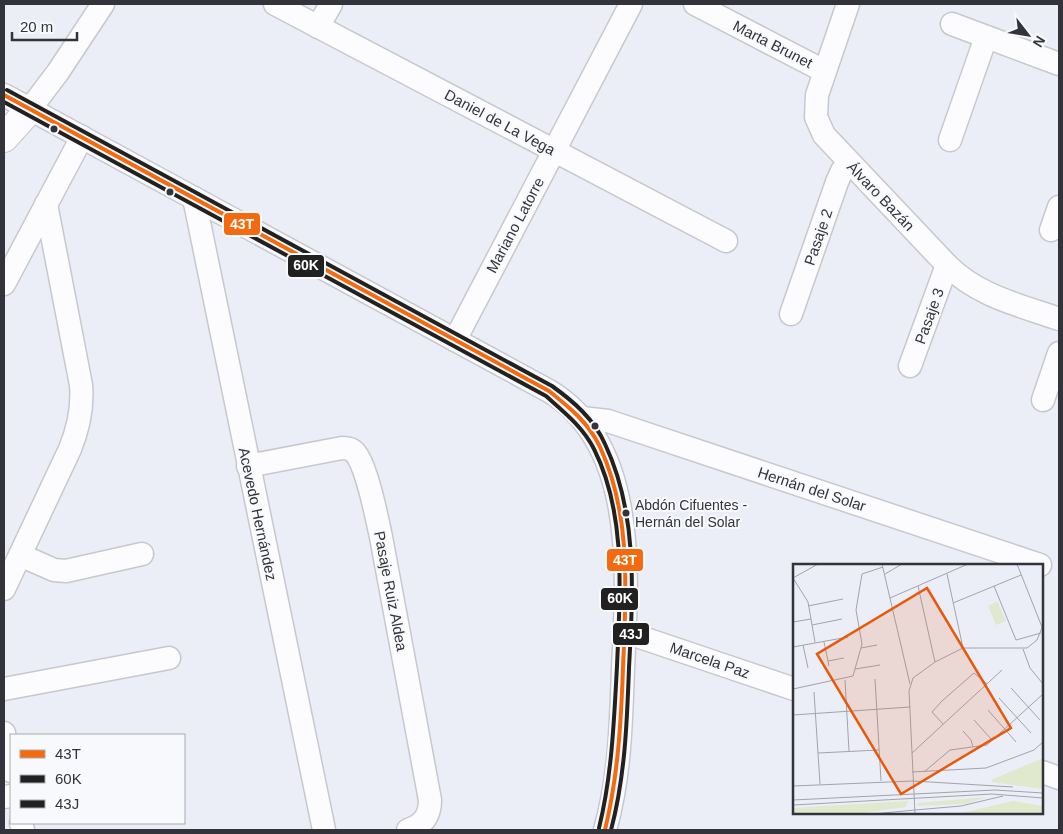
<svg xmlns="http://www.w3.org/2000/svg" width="1063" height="834" font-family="Arial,sans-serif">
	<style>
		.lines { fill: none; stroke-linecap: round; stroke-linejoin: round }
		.minor-casing { stroke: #c7c8cf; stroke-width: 25 }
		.highway-casing { stroke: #c7c8cf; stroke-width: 30 }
		.minor { stroke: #fcfcfe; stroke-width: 22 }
		.highway { stroke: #fcfcfe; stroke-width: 28 }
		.bus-1-casing { stroke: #f8f9fc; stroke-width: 8 }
		.bus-2-casing { stroke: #f8f9fc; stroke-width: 8 }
		.bus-3-casing { stroke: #f8f9fc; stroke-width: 8 }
		.bus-1 { stroke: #f56a0f; stroke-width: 4 }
		.bus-2 { stroke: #212121; stroke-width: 4 }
		.bus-3 { stroke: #212121; stroke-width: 4 }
		.bus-dot { fill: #33343b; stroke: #f8f9fc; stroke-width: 2 }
		.labels { text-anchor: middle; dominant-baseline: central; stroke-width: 4; stroke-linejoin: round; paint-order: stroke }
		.bus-label { font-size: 14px; fill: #33343b; stroke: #f8f9fc; text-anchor: start }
		.street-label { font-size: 15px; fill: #33343b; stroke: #f8f9fc }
		.inset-road { fill: none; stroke: #a2a4ac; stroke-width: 1 }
		.view { fill: #e8590c; fill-opacity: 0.15; stroke: #e8590c; stroke-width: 2.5 }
		.inset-edge { fill: none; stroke: #33343b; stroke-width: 2.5 }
		.line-badge { stroke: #f8f9fc; stroke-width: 2 }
		.badge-label { font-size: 14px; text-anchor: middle; font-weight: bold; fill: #fff }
	</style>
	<rect width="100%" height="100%" fill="#eceef7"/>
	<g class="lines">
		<defs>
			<g id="minor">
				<path d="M275,4L726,241"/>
				<path d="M695,4L824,71"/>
				<path d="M848,4L817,95L816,117L824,135L947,265C978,296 1019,305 1059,319"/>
				<path d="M952,24L1059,64"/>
				<path d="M318,27L331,4"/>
				<path d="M4,95L549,391C639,445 627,579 623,669C621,724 620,777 605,830"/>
				<path d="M30,109L58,72L103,4"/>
				<path d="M950,140L986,37"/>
				<path d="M194,198L324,830"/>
				<path d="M1051,230L1059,207"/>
				<path d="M4,284L82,137"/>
				<path d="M791,314L837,182L842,171L849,163"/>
				<path d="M455,340L631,4"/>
				<path d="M910,366L947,265"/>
				<path d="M1043,400L1059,353"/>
				<path d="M582,418L608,421L1040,565"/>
				<path d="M248,466L342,448C348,448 353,449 356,454C367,468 377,518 381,537L430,800C430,816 423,825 408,830"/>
				<path d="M20,555L54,570L66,571L142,554"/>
				<path d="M4,589L70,449C79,427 83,408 81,385L46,204"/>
				<path d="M625,632L794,689"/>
				<path d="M4,689L169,658"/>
				<path d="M4,733L11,771"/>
				<path d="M1042,772L1059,778"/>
				<path d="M4,797L11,796"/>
				<path d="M21,823L23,830"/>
			</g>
			<path id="highway" d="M4,138L30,109"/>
		</defs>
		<!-- minor casing -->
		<use href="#minor" class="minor-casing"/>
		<!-- highway casing -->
		<use href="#highway" class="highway-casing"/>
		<!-- minor -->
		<use href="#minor" class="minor"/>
		<!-- highway -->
		<use href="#highway" class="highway"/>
		<defs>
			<path id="bus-1" d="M4,95L549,391C569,407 589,423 600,447C632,516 626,593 623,668C621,723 618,776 605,830"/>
			<path id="bus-2" d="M4,102L546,396C564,412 583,427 594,449C627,515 620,594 617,666C614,721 612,775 599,828"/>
			<path id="bus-3" d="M7,90L552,386C573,401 594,419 605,444C638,514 633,592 629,668C627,723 625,777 611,830"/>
		</defs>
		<!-- bus-1 casing -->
		<use href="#bus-1" class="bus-1-casing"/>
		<!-- bus-2 casing -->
		<use href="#bus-2" class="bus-2-casing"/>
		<!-- bus-3 casing -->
		<use href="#bus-3" class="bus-3-casing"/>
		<!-- bus-1 -->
		<use href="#bus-1" class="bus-1"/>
		<!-- bus-2 -->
		<use href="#bus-2" class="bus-2"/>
		<!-- bus-3 -->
		<use href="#bus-3" class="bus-3"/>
	</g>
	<!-- markers -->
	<g class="bus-dot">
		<circle cx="54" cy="129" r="4.5"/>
		<circle cx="170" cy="192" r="4.5"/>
		<circle cx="595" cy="426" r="4.5"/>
		<circle cx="626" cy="513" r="4.5"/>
	</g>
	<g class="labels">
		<!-- bus labels -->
		<g class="bus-label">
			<text x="635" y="505">Abdón Cifuentes -<tspan x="635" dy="17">Hernán del Solar</tspan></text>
		</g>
		<!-- street labels -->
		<g class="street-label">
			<text transform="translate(773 44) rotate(27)">Marta Brunet</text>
			<text transform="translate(500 122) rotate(28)">Daniel de La Vega</text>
			<text transform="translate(881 196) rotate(46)">Álvaro Bazán</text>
			<text transform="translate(515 225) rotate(-62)">Mariano Latorre</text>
			<text transform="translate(818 237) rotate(-71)">Pasaje 2</text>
			<text transform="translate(929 316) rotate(-70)">Pasaje 3</text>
			<text transform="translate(812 489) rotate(18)">Hernán del Solar</text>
			<text transform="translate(258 514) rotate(78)">Acevedo Hernández</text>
			<text transform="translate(391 591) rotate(79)">Pasaje Ruiz Aldea</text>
			<text transform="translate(710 660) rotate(19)">Marcela Paz</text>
		</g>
	</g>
	<!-- overview -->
	<g transform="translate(793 564)">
		<rect width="250" height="250" fill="#eceef7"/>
		<path d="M250,194V225L198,218L200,215ZM194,233L173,240L125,242L124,239ZM115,237L113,243L63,250H0V244ZM220,237L250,242V250H164Z" fill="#e0e8ce"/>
		<path d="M204,37L213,57L203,61L195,42Z" fill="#e0e8ce"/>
		<path class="inset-road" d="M89,0L117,120M224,0L249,63M92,10L109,0M154,10L170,84M0,14L15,38L22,78M0,14L25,0M125,22L142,98M201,22L223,76L248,69M97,34L175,0M160,39L228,11M15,42L50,35M0,58L18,55M19,61L49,55M31,78L36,102M10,81L15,104M0,83L55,73M68,84L84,81M230,85L237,104L250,120M35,97L51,94M62,105L87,101M82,115L88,217M52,116L56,187M218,124L247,156M0,125L60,112L69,80L63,46L69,10L90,3M21,128L27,220M206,134L238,169M195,146L223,178M0,151L117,143M181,156L199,176M150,160L139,148L149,137L181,109L194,120M170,167L178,176L180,183M25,189L86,186M119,189L209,106M119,208L193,204L241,186L250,178M131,208L157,186L194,181L250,130M120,217L220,223M0,222L120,217M0,236L202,226L250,229M0,241L199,230L250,234M122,246L168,242L210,232M80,250L122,246M122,250L116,127L120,114L142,98L170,84H234L244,76L250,61"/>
		<path class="view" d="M134,24L218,164L108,230L24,90Z"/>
		<rect width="250" height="250" class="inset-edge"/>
	</g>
	<g class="line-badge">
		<rect x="223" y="212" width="38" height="24" rx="5" fill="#f56a0f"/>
		<rect x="287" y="254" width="38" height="24" rx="5" fill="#212121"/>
		<rect x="606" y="548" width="38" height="24" rx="5" fill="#f56a0f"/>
		<rect x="600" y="587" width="39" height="24" rx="5" fill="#212121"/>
		<rect x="612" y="622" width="38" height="24" rx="5" fill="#212121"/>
	</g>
	<g class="badge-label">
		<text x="242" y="229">43T</text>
		<text x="306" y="270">60K</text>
		<text x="625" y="565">43T</text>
		<text x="620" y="603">60K</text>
		<text x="631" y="639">43J</text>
	</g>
	<!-- border -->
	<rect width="1063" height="834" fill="none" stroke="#33343b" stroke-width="10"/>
	<!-- legend -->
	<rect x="10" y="734" width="175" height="90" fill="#f8f9fc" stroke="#a9aaaf"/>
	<rect x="20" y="750" width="25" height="8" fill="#f56a0f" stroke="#a9aaaf"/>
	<text x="55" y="759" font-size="15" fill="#33343b">43T</text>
	<rect x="20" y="775" width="25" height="8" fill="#212121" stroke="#a9aaaf"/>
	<text x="55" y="784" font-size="15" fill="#33343b">60K</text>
	<rect x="20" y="800" width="25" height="8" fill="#212121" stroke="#a9aaaf"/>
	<text x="55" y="809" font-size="15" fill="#33343b">43J</text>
	<!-- north arrow -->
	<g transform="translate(1028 35) rotate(121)" stroke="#f8f9fc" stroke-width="4" paint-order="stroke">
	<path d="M0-4L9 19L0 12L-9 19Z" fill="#33343b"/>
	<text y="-8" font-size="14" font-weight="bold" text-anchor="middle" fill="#33343b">N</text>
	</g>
	<!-- scale -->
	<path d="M12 32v8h65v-8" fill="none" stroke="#33343b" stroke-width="2.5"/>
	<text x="20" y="32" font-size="15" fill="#33343b" stroke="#f8f9fc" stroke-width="4" paint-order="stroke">20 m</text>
</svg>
